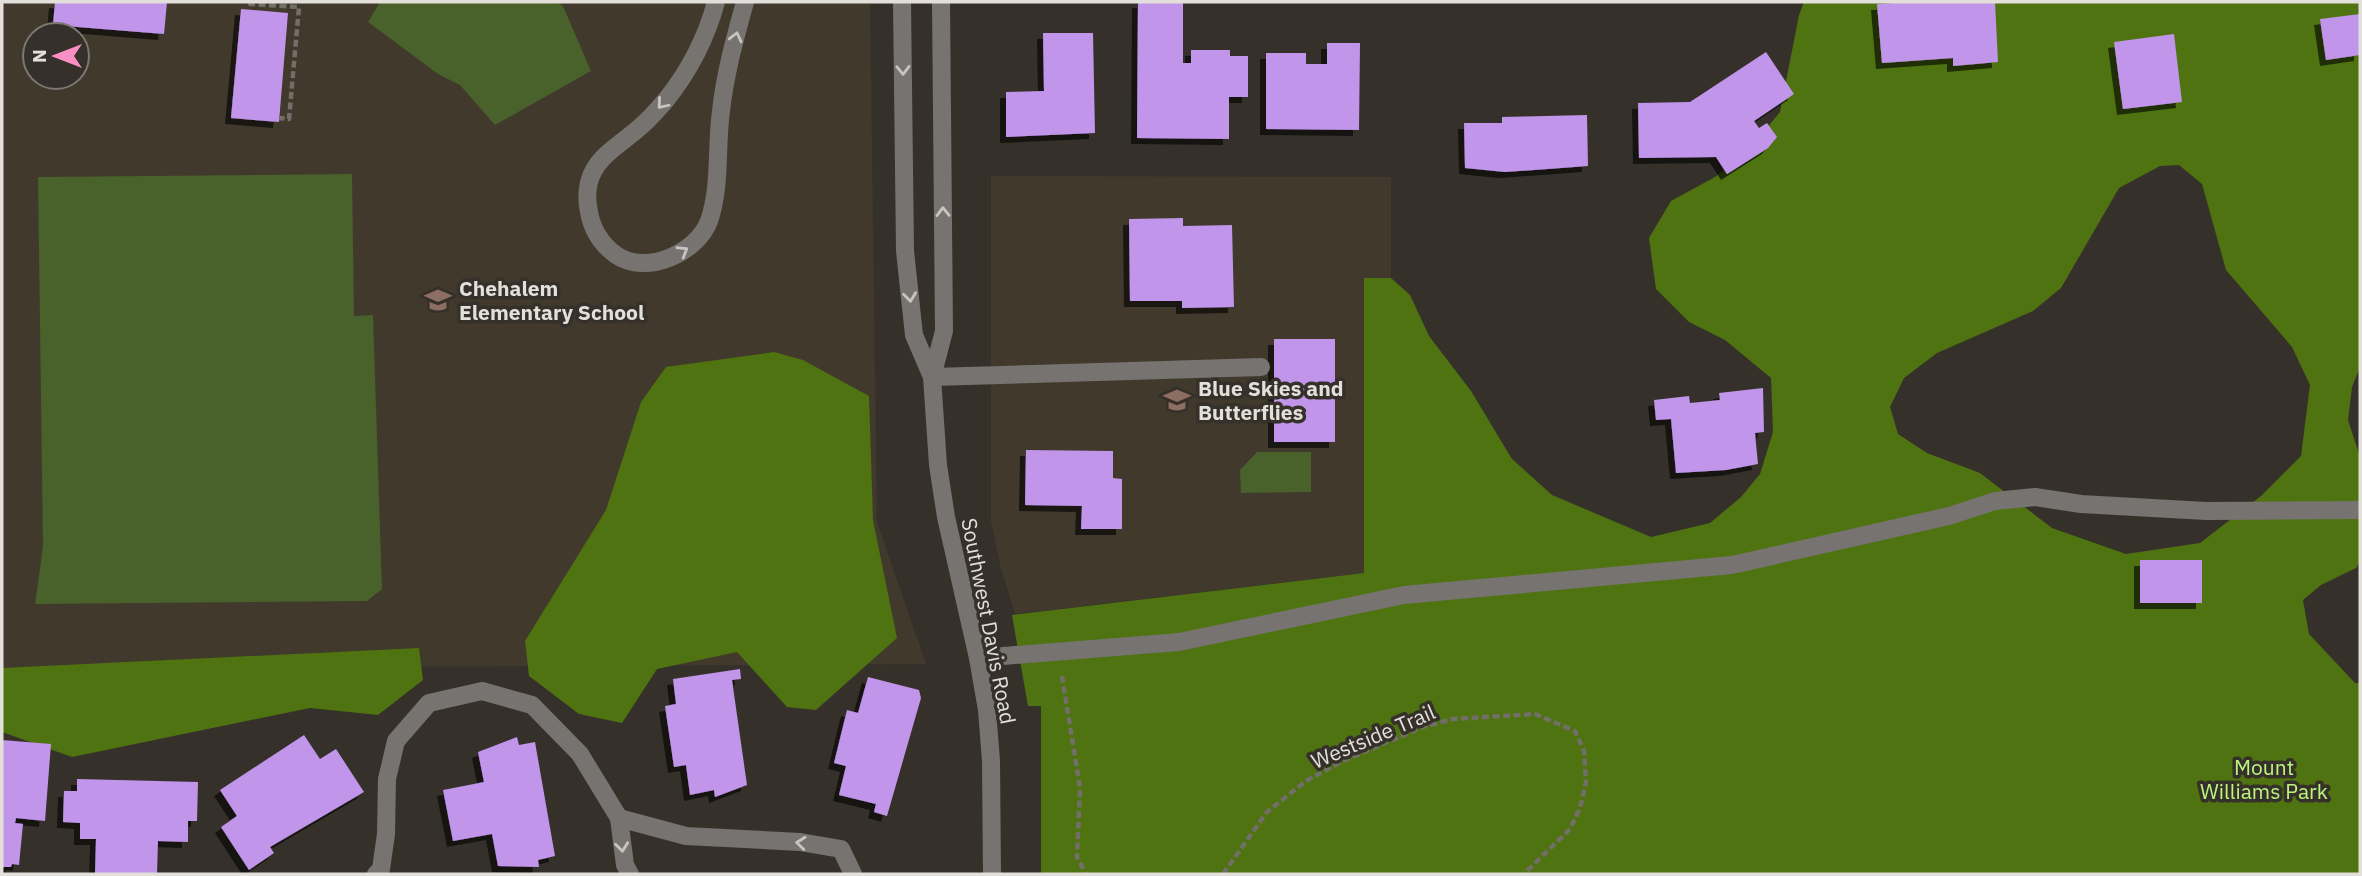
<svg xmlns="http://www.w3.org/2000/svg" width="2362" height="876" font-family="'IBM Plex Sans',sans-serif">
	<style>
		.built { fill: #40392c; fill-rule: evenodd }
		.green { fill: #49612a }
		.forest { fill: #4e7310; fill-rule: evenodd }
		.building { fill: #c195ea; filter: url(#shadow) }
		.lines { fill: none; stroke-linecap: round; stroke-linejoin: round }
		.path { stroke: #726f69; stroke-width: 4.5; stroke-dasharray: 7 3.5; stroke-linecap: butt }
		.minor { stroke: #767370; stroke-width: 18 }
		.oneway { stroke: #c8c5c1 }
		.labels { text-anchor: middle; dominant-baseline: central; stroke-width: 7; stroke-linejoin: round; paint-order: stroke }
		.poi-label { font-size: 21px; font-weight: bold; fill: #e3e0dc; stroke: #35312a; text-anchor: start }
		.street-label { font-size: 21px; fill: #e3e0dc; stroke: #35312a }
		.park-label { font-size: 21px; fill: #bef47e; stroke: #35312a }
	</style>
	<defs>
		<filter id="shadow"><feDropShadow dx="-6" dy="6" stdDeviation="0" flood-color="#0009"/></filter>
	</defs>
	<rect width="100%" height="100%" fill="#35312a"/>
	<!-- built -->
	<g class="built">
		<path d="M2,2H870L877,522L926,664L2,669ZM35,35H77V77H35Z"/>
		<path d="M991,176L1391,177V278H1364V573L1015,614L1001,569L991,522Z"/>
	</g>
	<!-- green -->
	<g class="green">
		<path d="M380,2H556L563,6L591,71L495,125L460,85L438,74L368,22Z"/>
		<path d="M352,174L354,316L373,315L382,589L367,601L35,604L43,547L38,177Z"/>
		<path d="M1257,452H1311V492L1241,493L1240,470Z"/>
	</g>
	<!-- forest -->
	<g class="forest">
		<path d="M1804,2H2360V367L2352,387L2348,420L2360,457V562L2356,568L2321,585L2303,600L2309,634L2355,683H2360V874H1041V706H1028L1012,615L1364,573V278H1391L1410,295L1429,336L1471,391L1512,459L1552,495L1651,537L1710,523L1741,497L1760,474L1773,432L1771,378L1725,340L1689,322L1656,289L1649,238L1671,201L1715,177L1751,147L1780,112L1799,15ZM2179,165L2202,184L2226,270L2292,347L2310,385L2301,456L2261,496L2200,543L2126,554L2052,528L1980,473L1927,453L1898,434L1890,407L1904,378L1937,353L2033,311L2061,288L2119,188L2160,166Z"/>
		<path d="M774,352L803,360L869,396L873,520L897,638L816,710L787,707L737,652L657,669L622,723L579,714L529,676L525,641L606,510L641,402L666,367Z"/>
		<path d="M419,648L423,680L378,715L310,708L72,757L2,732V668Z"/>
	</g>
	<!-- building -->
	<g class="building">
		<path d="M55,2H167L164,34L53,25Z"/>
		<path d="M1138,2H1183V63H1191V50H1230V56H1248V97H1229V139L1137,138Z"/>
		<path d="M1915,2H1995L1998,62L1953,66V58L1882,63L1877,4Z"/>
		<path d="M241,9L288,13L279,122L231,118Z"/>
		<path d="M2360,14V55L2326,60L2320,19Z"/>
		<path d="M1043,33H1093L1095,133L1006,137V92L1044,91Z"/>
		<path d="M2174,34L2182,102L2123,109L2114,42Z"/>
		<path d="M1327,43H1360L1359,130L1266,129V53H1306V64H1327Z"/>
		<path d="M1766,52L1794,94L1754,121L1759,128L1767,123L1777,137L1768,148L1727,174L1716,157L1639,158L1638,103L1690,102Z"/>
		<path d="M1587,115L1588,166L1505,172L1465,168L1464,123H1502V117Z"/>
		<path d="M1183,218V226L1232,225L1234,307L1182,308V301H1130L1129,219Z"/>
		<rect x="1274" y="339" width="61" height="103"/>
		<path d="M1763,388L1764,432L1755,433L1758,464L1726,470L1676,473L1671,419L1656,420L1654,400L1689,396L1690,403L1720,400L1719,393Z"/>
		<path d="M1026,450L1113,451V478L1122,479V529H1081L1082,506L1025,505Z"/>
		<rect x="2140" y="560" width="62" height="43"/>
		<path d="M740,669L741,679L732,680L747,785L715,797L714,790L690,795L686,765L674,767L665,706L676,704L673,679Z"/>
		<path d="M868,677L919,690L921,698L887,816L874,812L876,804L839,795L846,766L834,763L847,710L858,713Z"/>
		<path d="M304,735L320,759L336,749L364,792L270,847L274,853L249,870L221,827L237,816L220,790Z"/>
		<path d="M517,737L519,745L535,742L555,856L538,860L539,867L498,866L492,834L453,841L443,790L484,782L478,752Z"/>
		<path d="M2,740L51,744L45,821L16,818L15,823L23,824L19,865L12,864L11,867H2Z"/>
		<path d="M77,779L198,782L197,821H188V842L158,841L157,874H95L96,839H80V823L63,822L64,791H77Z"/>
	</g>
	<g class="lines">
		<!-- path -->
		<g class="path">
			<path d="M250,2V4L299,7L289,119L279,118"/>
			<path d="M1062,676L1080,788L1077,857L1086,874"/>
			<path d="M1223,874L1267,812L1306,781L1343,761L1423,727L1453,719L1535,714L1575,731L1584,751L1586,782L1580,808L1570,829L1524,874"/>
		</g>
		<!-- minor -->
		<g class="minor">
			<path d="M716,2C706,39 690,70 666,100C658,109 650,119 640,127C626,140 603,153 594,170C587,182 586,198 589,212C592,229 601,244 616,255C646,276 697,253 709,221C721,187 716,146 721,111C725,74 735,38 745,2"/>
			<path d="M902,2L905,251L914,335L932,377"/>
			<path d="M941,2L944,331L932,377L938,465L946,517L978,658L987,710L991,761L992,874"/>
			<path d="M932,377L1261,367"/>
			<path d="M978,658L1179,642L1404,595L1732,565L1949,516L1995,501L2035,497L2081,504L2206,511L2360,510"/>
			<path d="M619,818L686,836L800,842L841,849L853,874"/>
			<path d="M376,874L381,869L386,834L387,779L396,741L429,703L482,691L532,705L580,754L619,818L625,865L630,874"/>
		</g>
	</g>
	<!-- one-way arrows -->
	<defs><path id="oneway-chevron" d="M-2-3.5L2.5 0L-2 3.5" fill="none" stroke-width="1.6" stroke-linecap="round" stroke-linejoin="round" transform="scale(1.75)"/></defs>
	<g class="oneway">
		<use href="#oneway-chevron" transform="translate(736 37) rotate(-76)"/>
		<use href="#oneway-chevron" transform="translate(903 70) rotate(89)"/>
		<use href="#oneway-chevron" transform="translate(662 104) rotate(130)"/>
		<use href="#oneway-chevron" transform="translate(943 212) rotate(-91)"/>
		<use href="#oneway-chevron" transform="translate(683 251) rotate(-31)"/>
		<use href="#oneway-chevron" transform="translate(910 297) rotate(83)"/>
		<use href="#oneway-chevron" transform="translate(801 843) rotate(-174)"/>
		<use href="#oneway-chevron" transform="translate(622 847) rotate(83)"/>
	</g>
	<!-- icons -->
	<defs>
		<symbol id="school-bare" viewBox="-9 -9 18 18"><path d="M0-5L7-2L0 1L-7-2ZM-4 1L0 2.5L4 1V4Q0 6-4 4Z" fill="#8d6e63" stroke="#35312a" stroke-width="2.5" paint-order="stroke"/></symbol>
	</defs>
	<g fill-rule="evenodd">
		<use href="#school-bare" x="419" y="281" width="38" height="38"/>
		<use href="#school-bare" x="1158" y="381" width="38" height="38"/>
	</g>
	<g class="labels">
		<!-- poi labels -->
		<g class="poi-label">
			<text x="459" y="288">Chehalem<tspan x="459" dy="24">Elementary School</tspan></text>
			<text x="1198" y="388">Blue Skies and<tspan x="1198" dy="24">Butterflies</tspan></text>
		</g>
		<!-- street labels -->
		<g class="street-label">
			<text transform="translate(989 621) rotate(79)">Southwest Davis Road</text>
			<text transform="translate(1373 736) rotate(-23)">Westside Trail</text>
		</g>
		<!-- park labels -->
		<g class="park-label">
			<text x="2264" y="767">Mount<tspan x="2264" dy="24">Williams Park</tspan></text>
		</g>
	</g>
	<!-- border -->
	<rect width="2362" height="876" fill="none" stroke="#e3e0dc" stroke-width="7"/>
	<!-- north arrow -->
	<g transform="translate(56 56) rotate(270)"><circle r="33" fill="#35312a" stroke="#7b7771" stroke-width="2"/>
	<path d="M0-5L12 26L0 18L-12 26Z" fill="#fb8fc5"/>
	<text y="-10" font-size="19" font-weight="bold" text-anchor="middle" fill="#e3e0dc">N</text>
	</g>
</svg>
